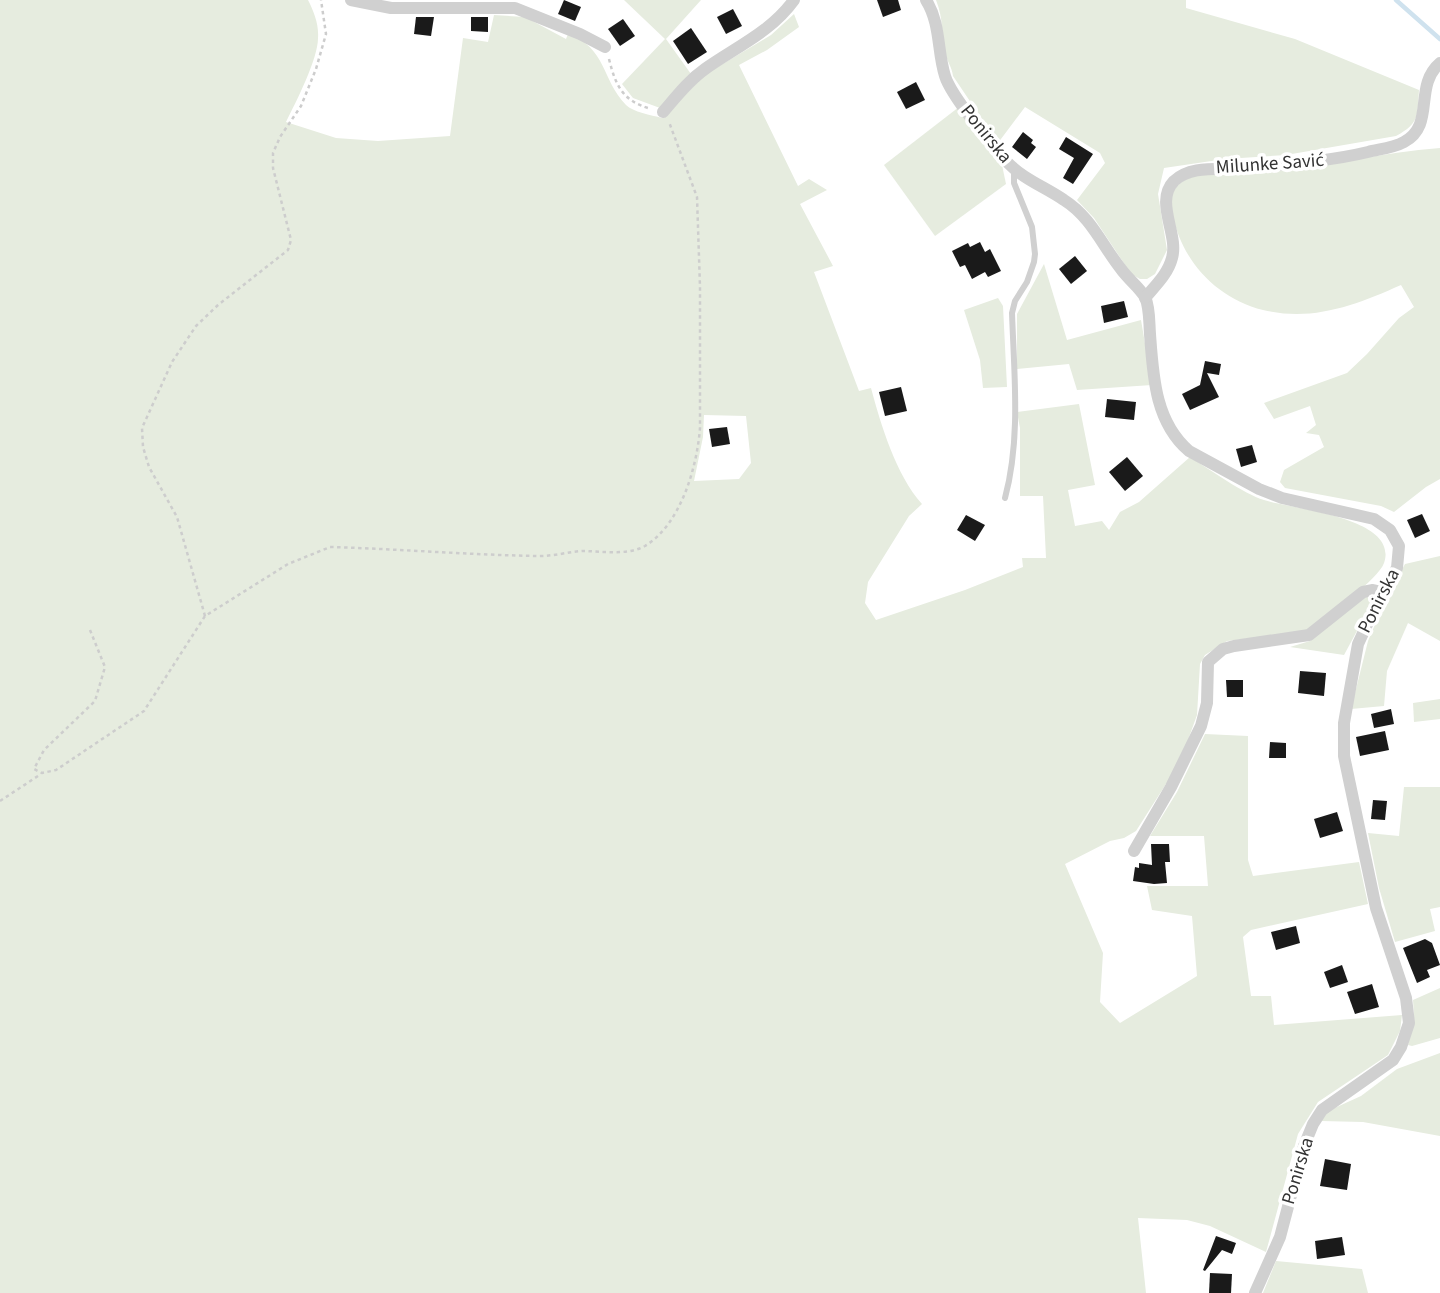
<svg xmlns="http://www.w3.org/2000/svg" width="1440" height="1293" font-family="'Source Sans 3',sans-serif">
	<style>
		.green { fill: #e6ecdf; fill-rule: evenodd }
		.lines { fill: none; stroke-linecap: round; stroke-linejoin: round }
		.stream { stroke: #cfe2ee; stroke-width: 4.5 }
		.building { fill: #1a1a1a }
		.path { stroke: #cdcdcd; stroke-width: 2.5; stroke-dasharray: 3.5 3.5; stroke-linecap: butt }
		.service { stroke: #d0d0d0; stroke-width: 6 }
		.minor { stroke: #d0d0d0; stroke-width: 12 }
		.labels { text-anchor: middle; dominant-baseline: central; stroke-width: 7; stroke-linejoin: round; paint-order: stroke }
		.street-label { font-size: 19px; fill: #333; stroke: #fff }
	</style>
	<rect width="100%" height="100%" fill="#fff"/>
	<!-- green -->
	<g class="green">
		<path d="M0,0H308C314,12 319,24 318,38C318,59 296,102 286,122L336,138L378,141L450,136L463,38L488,42L494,15L525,17L566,39L568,34C607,48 601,79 626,105C633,112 651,115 662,118L706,74L771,35L794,14L799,27L767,50L739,65L798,186L809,179L827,190L800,204L833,266L814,272L859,391L871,388C881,425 896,475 922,504L909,516L868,582L865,603L876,620L965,590L1023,567L1022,558H1046L1043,496H1020V428L1017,412L1079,404L1095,485L1068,490L1075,526L1102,521L1109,530L1120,512L1139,502L1190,457C1209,469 1244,494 1264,500C1291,509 1400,517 1384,563C1378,580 1329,614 1313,627L1304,632L1227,641L1205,655L1200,664L1197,715L1180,762L1136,831L1124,838L1110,841L1065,864L1103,953L1100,1002L1120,1023L1197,976L1192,916L1152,910L1147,886H1208L1204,836H1150L1177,792L1205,734L1248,736V860L1253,876L1359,862L1368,904L1251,930L1243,937L1251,996H1271L1274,1025L1402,1015L1400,1031L1388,1055L1318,1102L1298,1134L1266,1252L1210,1226L1187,1220L1138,1218L1146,1293H0ZM704,415L746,416L751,463L739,479L694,481L703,437Z"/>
		<path d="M624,0H701L666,39L691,74L660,108L633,98L622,84L665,39Z"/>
		<path d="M936,0H1186V8L1295,39L1419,90C1417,116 1420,123 1396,136L1286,155L1225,159L1164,168L1158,194L1167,250L1155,274L1147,279H1140L1131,274L1094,218L1077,200L1105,163L1100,153L1025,107L998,143L953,76C952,67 947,61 945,53C941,34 944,20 936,0Z"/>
		<path d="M959,107L1002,165L1006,184L935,236L884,165Z"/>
		<path d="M1440,148V479L1426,487L1394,512L1381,506L1285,488L1280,482L1284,470L1324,447L1319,435L1306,433L1316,425L1310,406L1274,419L1264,403L1347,373L1367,354L1399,318L1414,307L1401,285C1356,305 1313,322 1263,310C1217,299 1181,260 1173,215C1170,202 1170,190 1182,182C1200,169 1229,174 1250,173C1314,170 1376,153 1440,148Z"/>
		<path d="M1044,264L1067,340L1141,320L1152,385L1077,390L1069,364L1017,369V314Z"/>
		<path d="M998,298L1003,306L1007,387L983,388L980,360L964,310Z"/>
		<path d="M1440,556V641L1408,623L1387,671L1384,706L1351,709L1368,641L1382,608L1405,564Z"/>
		<path d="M1366,595L1372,603L1344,655L1290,647L1310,641Z"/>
		<path d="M1440,699V719L1414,722L1413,703Z"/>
		<path d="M1404,787H1440V907L1430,909L1435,931L1395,942L1379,888L1368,833L1399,836Z"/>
		<path d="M1440,988V1038L1412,1046L1408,1045L1414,1016L1413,1000Z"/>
		<path d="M1440,1053V1136L1363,1122L1321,1121L1328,1111L1361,1096L1397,1069Z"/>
		<path d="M1276,1261L1362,1269L1368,1293H1263Z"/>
	</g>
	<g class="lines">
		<!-- stream -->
		<path class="stream" d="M1396,0L1440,39"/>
	</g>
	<!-- building -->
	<g class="building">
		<path d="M564,0L581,7L575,21L558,14Z"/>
		<path d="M877,0H898L901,10L883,17Z"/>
		<path d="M733,9L742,26L726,34L717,17Z"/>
		<path d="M416,17H434L431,36L414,34Z"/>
		<path d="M471,17H488V32L471,31Z"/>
		<path d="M623,19L635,36L620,46L608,29Z"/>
		<path d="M691,28L707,52L688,64L673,41Z"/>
		<path d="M916,82L925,100L906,109L897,92Z"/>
		<path d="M1023,132L1033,140L1031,143L1036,147L1027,159L1012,147Z"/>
		<path d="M1066,137L1093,154L1073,184L1063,178L1074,158L1059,149Z"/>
		<path d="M980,242L985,252L990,249L1001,271L988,277L985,272L972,279L965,265L960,267L952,251L968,243L970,247Z"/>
		<path d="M1075,256L1087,271L1071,284L1059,269Z"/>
		<path d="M1124,301L1128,317L1104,323L1101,306Z"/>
		<path d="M1205,361L1221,364L1219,375L1207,373L1219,397L1190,410L1182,394L1200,385Z"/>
		<path d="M901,387L907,411L885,416L879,392Z"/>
		<path d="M1107,399L1136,402L1134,420L1105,417Z"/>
		<path d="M727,427L730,444L712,447L709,429Z"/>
		<path d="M1252,445L1257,462L1241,467L1236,449Z"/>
		<path d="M1127,457L1143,476L1125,491L1109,472Z"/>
		<path d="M1422,514L1430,531L1415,538L1407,520Z"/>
		<path d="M966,515L985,525L975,541L957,530Z"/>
		<path d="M1300,671L1326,673L1324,696L1298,693Z"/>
		<path d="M1226,680H1243V697H1227Z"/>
		<path d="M1391,709L1394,724L1374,728L1371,714Z"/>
		<path d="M1385,731L1389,750L1360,756L1356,737Z"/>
		<path d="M1270,742L1286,743V758H1269Z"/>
		<path d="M1373,800L1387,801L1385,820L1371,819Z"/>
		<path d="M1337,812L1343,831L1320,838L1314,819Z"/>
		<path d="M1151,844H1169L1170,862H1165L1167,883L1154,884L1133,881L1135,867L1139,868V863L1152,865Z"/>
		<path d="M1296,926L1300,943L1276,950L1271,932Z"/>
		<path d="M1425,939L1432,943L1440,965L1427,970L1430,977L1417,983L1403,948Z"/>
		<path d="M1342,965L1348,982L1330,988L1324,972Z"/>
		<path d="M1372,984L1379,1007L1355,1014L1347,992Z"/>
		<path d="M1325,1159L1351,1164L1347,1190L1320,1186Z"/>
		<path d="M1216,1236L1236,1243L1232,1254L1222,1250L1205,1271L1203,1270Z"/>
		<path d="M1342,1237L1345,1255L1317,1259L1315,1241Z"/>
		<path d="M1210,1273L1232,1274L1231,1293H1209Z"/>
	</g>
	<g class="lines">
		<!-- path -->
		<g class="path">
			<path d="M609,59C616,87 623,101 651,109"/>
			<path d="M205,616L177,517L149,467L143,447L142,428L172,362L196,326L218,305L288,250L291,240L273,168V153L280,137L301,106L316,69L326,34L321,0"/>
			<path d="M90,630L105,667L95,701L44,750L34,769L42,773L56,770L144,711L205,616L288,564L330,547C400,549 470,555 539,556C554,556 568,552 582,551C603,551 626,556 645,546C681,524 697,467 700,428V287L697,197L669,122"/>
			<path d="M0,801L41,774"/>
		</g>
		<!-- service -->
		<path class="service" d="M1005,498C1021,439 1014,373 1012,313L1015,301L1027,282L1034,262L1035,254L1032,227L1014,183V171"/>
		<!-- minor -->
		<g class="minor">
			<path d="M351,0L391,8H515L580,34L605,47"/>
			<path d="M926,0C941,24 937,51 945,76C951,96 992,145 1007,162C1023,179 1045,187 1064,200C1091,217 1102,245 1121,269C1128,279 1139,287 1145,297C1150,308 1149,322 1150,334C1153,376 1155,422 1189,451L1259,489L1282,498L1374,519L1390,530L1399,546L1397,568L1382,592L1358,644L1344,723V756L1376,908L1406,998L1409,1023L1401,1047L1393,1060L1322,1110L1313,1124L1304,1146L1280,1237L1255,1293"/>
			<path d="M663,112C676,97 688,81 705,69C736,47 771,32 794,0"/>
			<path d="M1145,298C1155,286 1168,274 1172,258C1179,234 1154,202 1174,181C1191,165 1219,170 1241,168C1284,164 1326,162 1368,152C1380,149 1393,148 1404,142C1436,125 1413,86 1440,63"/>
			<path d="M1134,851L1171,787L1201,726L1207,703L1208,662L1223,649L1234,646L1309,635L1363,592L1373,590L1382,592"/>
		</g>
	</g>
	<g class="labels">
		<!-- street labels -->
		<g class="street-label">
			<text transform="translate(986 134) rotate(51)">Ponirska</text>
			<text transform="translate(1270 164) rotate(-4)">Milunke Savić</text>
			<text transform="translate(1379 601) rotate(-63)">Ponirska</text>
			<text transform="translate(1298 1171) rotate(-73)">Ponirska</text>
		</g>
	</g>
</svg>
